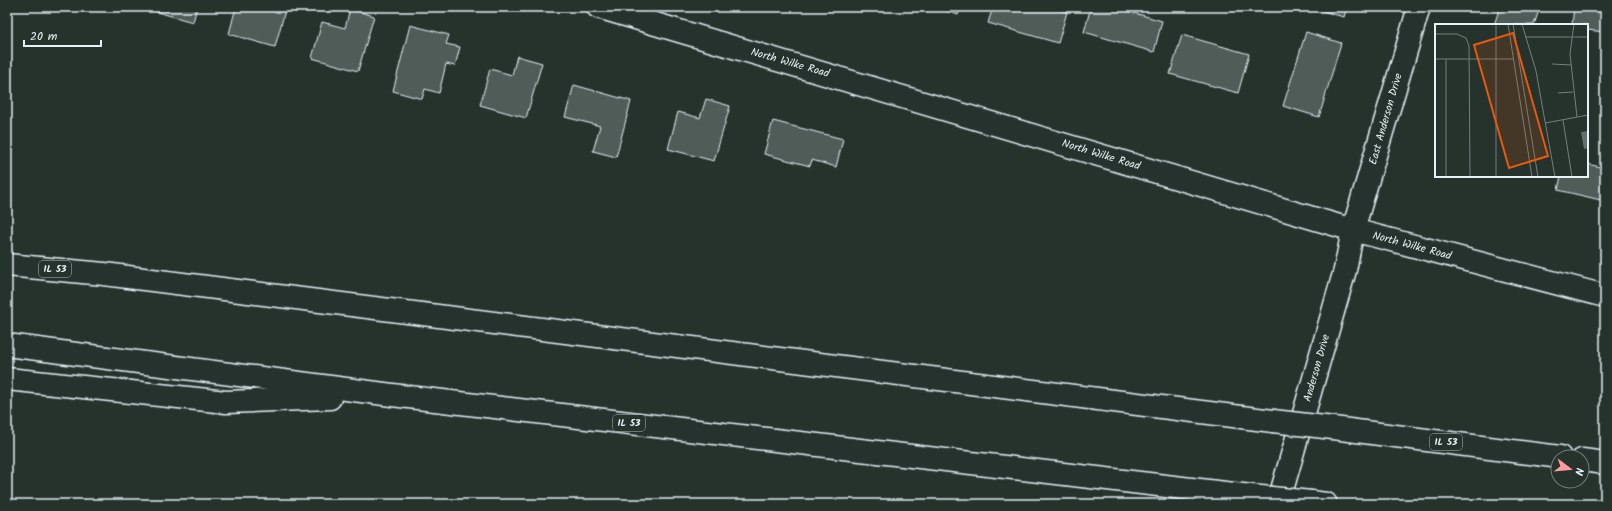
<svg xmlns="http://www.w3.org/2000/svg" width="1612" height="511" font-family="Kalam,sans-serif">
	<style>
		.building { fill: #505c59; stroke: #e8f1f8 }
		.lines { fill: none; stroke-linecap: round; stroke-linejoin: round }
		.street-casing { stroke: #e8f1f8; stroke-width: 25 }
		.secondary-casing { stroke: #e8f1f8; stroke-width: 25 }
		.highway-casing { stroke: #e8f1f8; stroke-width: 25 }
		.street { stroke: #26332d; stroke-width: 22 }
		.secondary { stroke: #26332d; stroke-width: 22 }
		.highway { stroke: #26332d; stroke-width: 22 }
		.highway-bridge-casing { stroke: #e8f1f8; stroke-width: 25; stroke-linecap: butt }
		.highway-bridge { stroke: #26332d; stroke-width: 22 }
		.labels { text-anchor: middle; dominant-baseline: central; stroke-width: 3.5; stroke-linejoin: round; paint-order: stroke }
		.shield { fill: #26332d; stroke: #aeb8bb; stroke-width: 1 }
		.shield-label { font-size: 10px; font-weight: bold; fill: #e8f1f8 }
		.street-label { font-size: 11px; fill: #e8f1f8; stroke: #26332d }
		.inset-road { fill: none; stroke: #747f7e; stroke-width: 1 }
		.view { fill: #e8590c; fill-opacity: 0.15; stroke: #e8590c; stroke-width: 2 }
		.inset-edge { fill: none; stroke: #e8f1f8; stroke-width: 2 }
	</style>
	<rect width="100%" height="100%" fill="#26332d"/>
	<filter id="ink" filterUnits="userSpaceOnUse"><feTurbulence type="fractalNoise" baseFrequency=".025" numOctaves="2"/><feDisplacementMap in="SourceGraphic" scale="8" xChannelSelector="R" yChannelSelector="G"/><feConvolveMatrix kernelMatrix="1 2 1 2 8 2 1 2 1" color-interpolation-filters="sRGB"/></filter>
	<g filter="url(#ink)">
		<!-- building -->
		<g class="building">
			<path d="M147,7H197L193,22L146,9Z"/>
			<path d="M236,7H286L275,47L229,34Z"/>
			<path d="M935,7H961L958,15Z"/>
			<path d="M993,7H1050L1067,12L1058,43L988,23Z"/>
			<path d="M1091,7H1114L1162,21L1154,52L1084,32Z"/>
			<path d="M1315,7H1347L1344,17L1315,9Z"/>
			<path d="M1500,7H1540L1534,25H1494Z"/>
			<path d="M1574,7H1605V32L1587,30V25H1572Z"/>
			<path d="M350,9L374,16L358,71L312,58L322,22L345,28Z"/>
			<path d="M410,25L449,35L446,44L460,47L455,66L446,64L439,93L425,89L422,99L393,91Z"/>
			<path d="M1306,32L1341,43L1319,117L1283,106Z"/>
			<path d="M1182,35L1249,54L1238,93L1170,74Z"/>
			<path d="M517,56L542,63L526,118L480,105L490,69L512,75Z"/>
			<path d="M574,85L631,101L616,157L593,151L600,126L565,117Z"/>
			<path d="M706,99L730,106L714,161L668,149L678,112L700,118Z"/>
			<path d="M773,121L843,139L836,167L812,160L810,166L764,154Z"/>
			<path d="M1587,164L1605,168V201L1558,190L1561,176H1587Z"/>
		</g>
		<g class="lines">
			<defs>
				<path id="street" d="M598,7L1353,230L1605,296"/>
				<path id="secondary" d="M1278,504L1345,270L1353,230L1419,7"/>
				<g id="highway">
					<path d="M7,265L104,274L1273,421"/>
					<path d="M7,345L392,395L1251,496"/>
					<path d="M7,379L226,402L330,398"/>
					<path d="M1333,428L1560,457"/>
					<path d="M1582,460L1605,463"/>
					<path d="M1311,502L1326,504"/>
				</g>
			</defs>
			<!-- street casing -->
			<use href="#street" class="street-casing"/>
			<!-- secondary casing -->
			<use href="#secondary" class="secondary-casing"/>
			<!-- highway casing -->
			<use href="#highway" class="highway-casing"/>
			<!-- street -->
			<use href="#street" class="street"/>
			<!-- secondary -->
			<use href="#secondary" class="secondary"/>
			<!-- highway -->
			<use href="#highway" class="highway"/>
			<defs>
				<g id="highway-bridge">
					<path d="M1273,421L1333,428"/>
					<path d="M1251,496L1311,502"/>
				</g>
			</defs>
			<!-- highway-bridge casing -->
			<use href="#highway-bridge" class="highway-bridge-casing"/>
			<!-- highway-bridge -->
			<use href="#highway-bridge" class="highway-bridge"/>
		</g>
	</g>
	<g class="labels">
		<!-- shield labels -->
		<g class="shield">
			<rect x="39" y="261" width="32" height="16" rx="3"/>
			<rect x="613" y="415" width="32" height="16" rx="3"/>
			<rect x="1430" y="434" width="32" height="16" rx="3"/>
		</g>
		<g class="shield-label">
			<text x="55" y="269">IL 53</text>
			<text x="629" y="423">IL 53</text>
			<text x="1446" y="442">IL 53</text>
		</g>
		<!-- street labels -->
		<g class="street-label">
			<text transform="translate(790 63) rotate(16)">North Wilke Road</text>
			<text transform="translate(1386 119) rotate(-74)">East Anderson Drive</text>
			<text transform="translate(1101 155) rotate(17)">North Wilke Road</text>
			<text transform="translate(1412 246) rotate(15)">North Wilke Road</text>
			<text transform="translate(1317 368) rotate(-74)">Anderson Drive</text>
		</g>
	</g>
	<!-- overview -->
	<g transform="translate(1435 24)">
		<rect width="153" height="153" fill="#26332d"/>
		<path d="M153,107V124L149,125L146,108Z" fill="#636f6d"/>
		<path class="inset-road" d="M73,0L97,153M78,0L103,153M87,0L101,47L120,153M139,0L135,30L142,93M0,10H22L31,14L34,22L35,153M90,13H153M0,35H78M117,40L136,41M123,69L138,68M128,96L137,153M110,99L153,91M11,153V35M61,153V0"/>
		<path class="view" d="M78,9L113,132L74,144L39,21Z"/>
		<rect width="153" height="153" class="inset-edge"/>
	</g>
	<!-- margin -->
	<rect width="1612" height="511" fill="none" stroke="#26332d" stroke-width="24"/>
	<rect x="12" y="12" width="1588" height="487" fill="none" stroke="#e8f1f8" stroke-width="1.5" filter="url(#ink)"/>
	<!-- north arrow -->
	<g transform="translate(1570 469) rotate(106)"><circle r="19" fill="#26332d" stroke="#747f7e"/>
	<path d="M0-3L7 15L0 10L-7 15Z" fill="#ff9aa2"/>
	<text y="-6" font-size="11" font-weight="bold" text-anchor="middle" fill="#e8f1f8">N</text>
	</g>
	<!-- scale -->
	<path d="M24 40v6h77v-6" fill="none" stroke="#e8f1f8" stroke-width="2"/>
	<text x="30" y="40" font-size="12" fill="#e8f1f8" stroke="#26332d" stroke-width="3" paint-order="stroke">20 m</text>
</svg>
